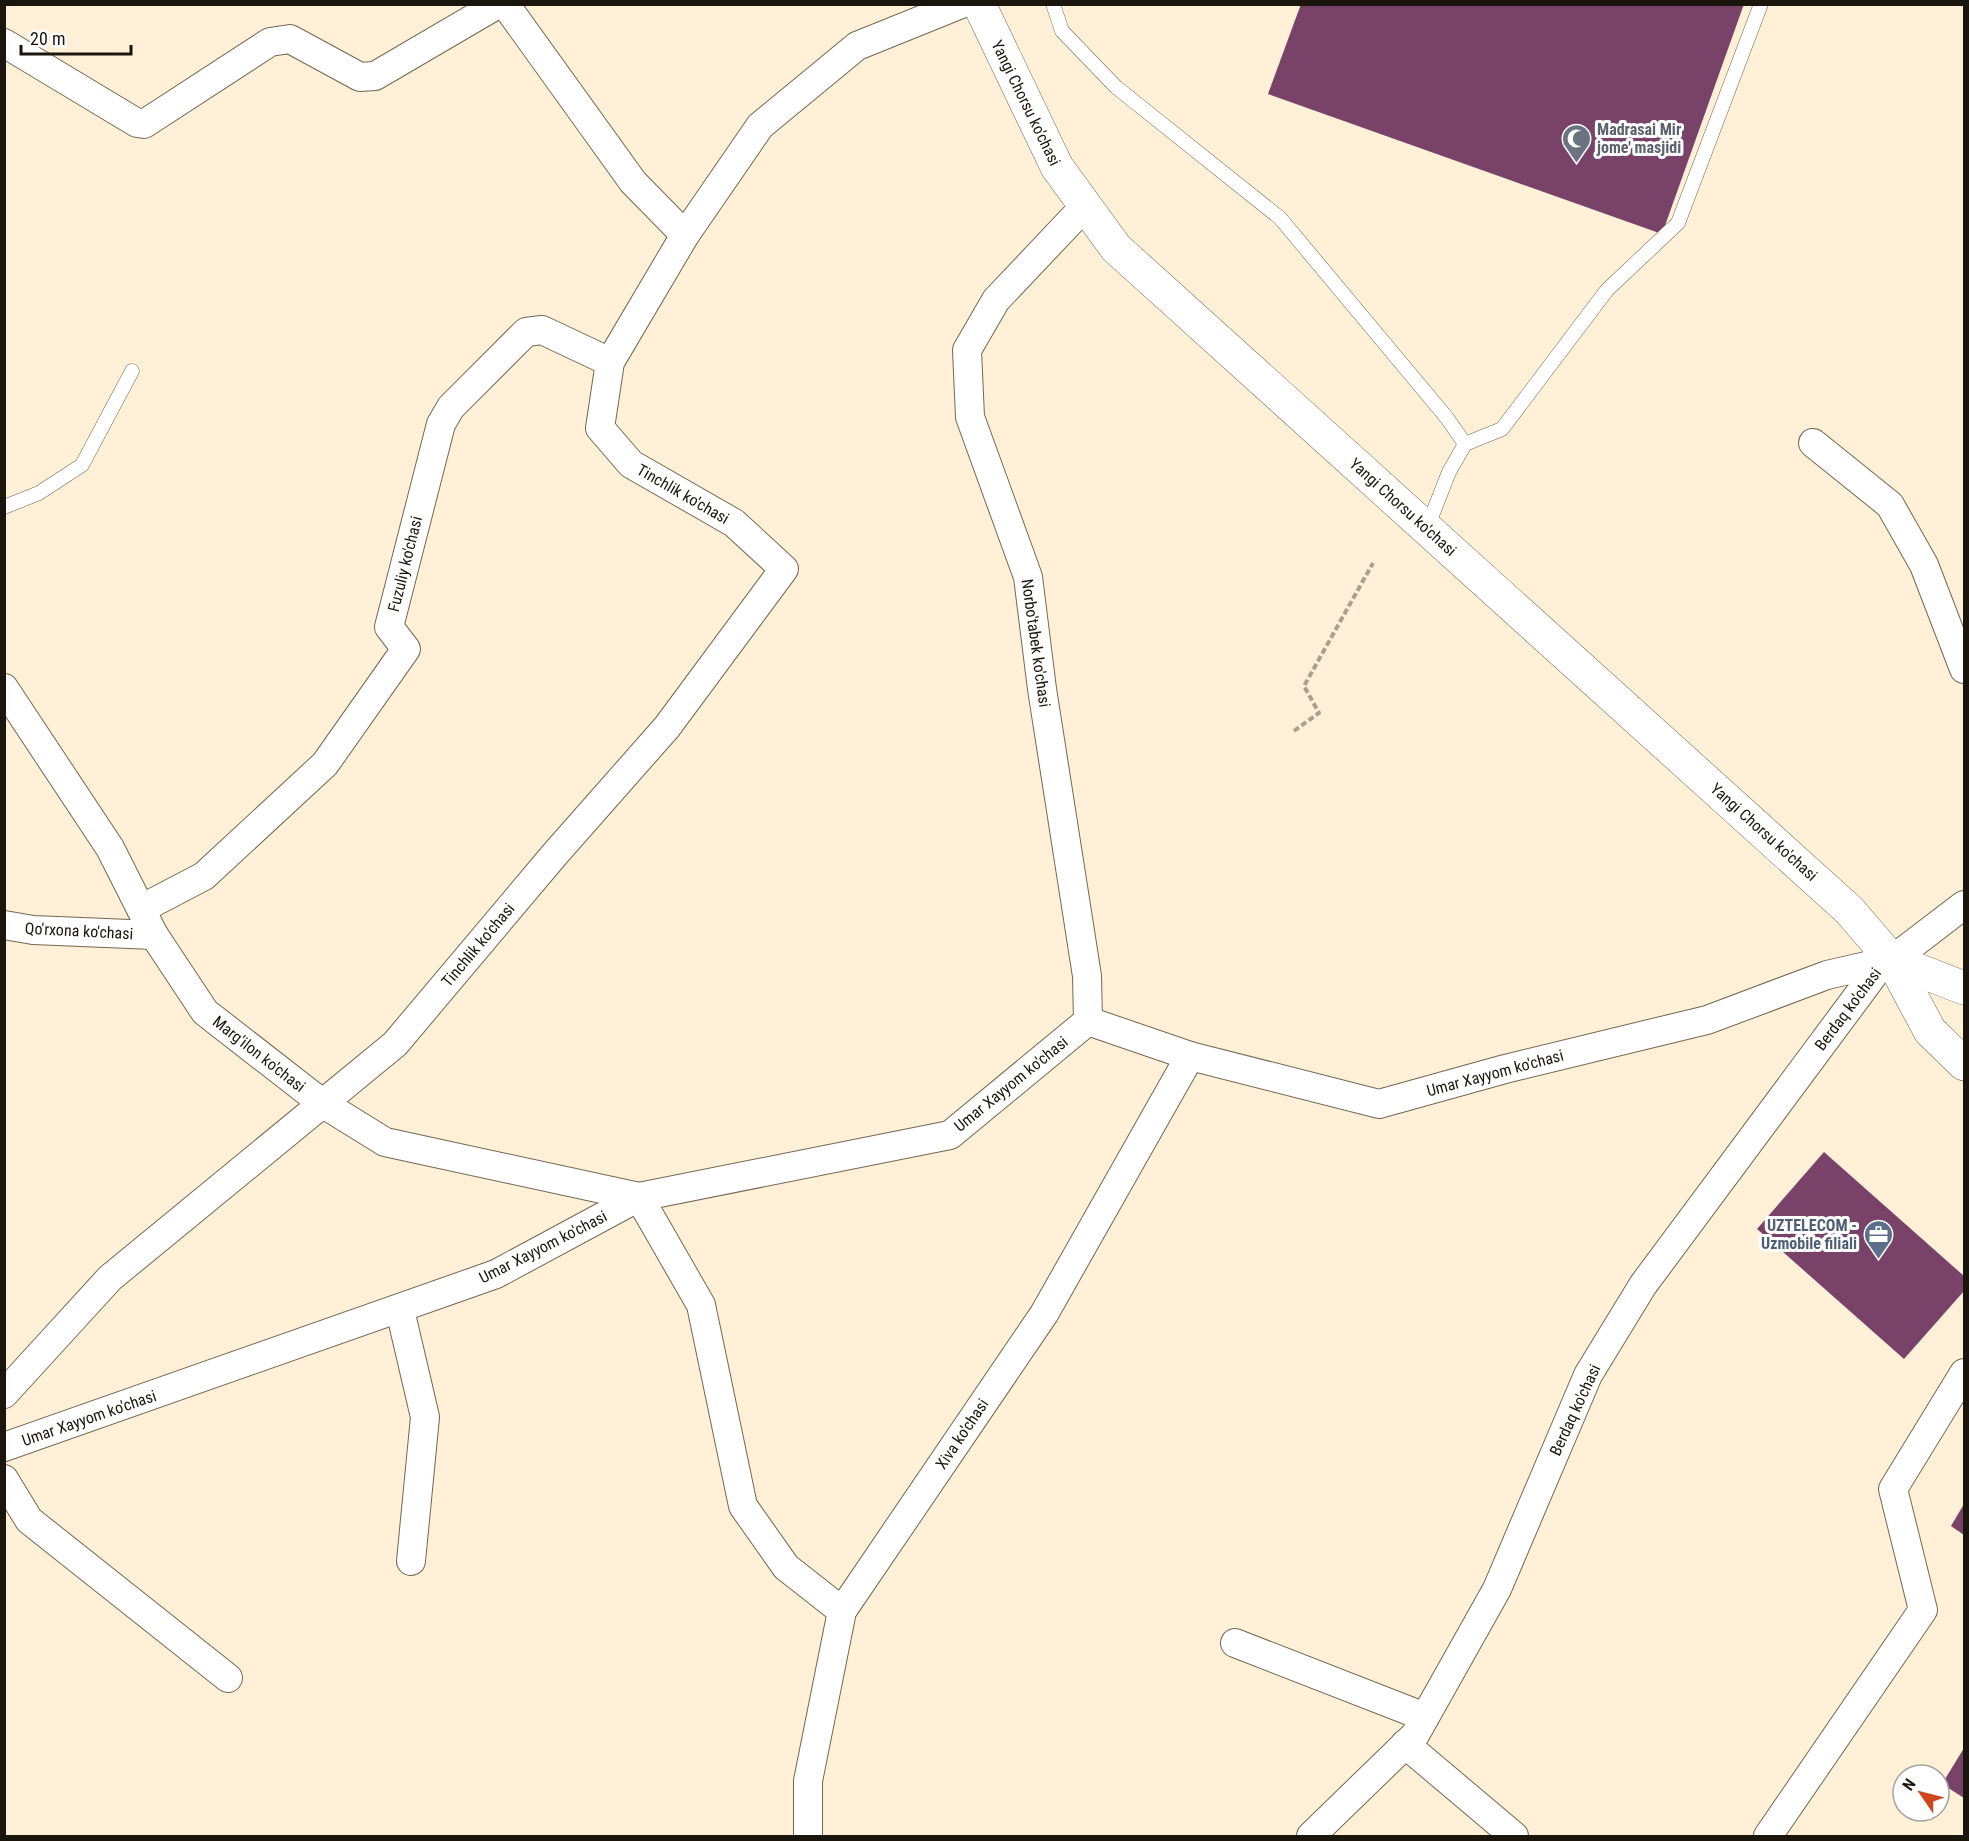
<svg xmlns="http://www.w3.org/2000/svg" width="1969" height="1841" font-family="'Roboto Condensed',sans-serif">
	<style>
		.building { fill: #794268 }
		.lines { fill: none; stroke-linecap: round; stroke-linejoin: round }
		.lane-casing { stroke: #746751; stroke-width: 15 }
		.street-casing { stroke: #746751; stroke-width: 30 }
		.secondary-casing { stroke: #746751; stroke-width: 34 }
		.path { stroke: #aba08c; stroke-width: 4; stroke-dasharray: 6 3; stroke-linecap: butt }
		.lane { stroke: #fff; stroke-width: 14 }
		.street { stroke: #fff; stroke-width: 28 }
		.secondary { stroke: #fff; stroke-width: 33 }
		.labels { text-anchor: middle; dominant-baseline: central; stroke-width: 6; stroke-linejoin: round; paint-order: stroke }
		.street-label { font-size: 16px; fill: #1b160d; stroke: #fff }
		.worship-label { font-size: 16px; font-weight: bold; fill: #5b616d; stroke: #fff; text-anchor: start }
		.service-label { font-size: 16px; font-weight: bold; fill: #4e5e75; stroke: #fff; text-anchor: end }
	</style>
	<rect width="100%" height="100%" fill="#fff0d7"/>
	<!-- building -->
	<g class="building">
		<path d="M1301,4H1744L1662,234L1268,94Z"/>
		<path d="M1824,1152L1964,1276V1291L1904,1359L1757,1229Z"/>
		<path d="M1964,1504V1535L1951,1526Z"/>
		<path d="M1964,1748V1798L1942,1784Z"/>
	</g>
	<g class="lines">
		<defs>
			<g id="lane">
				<path d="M1053,4L1062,31L1116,87L1280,218L1447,418L1465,444L1449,472L1427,528"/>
				<path d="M1465,444L1502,429L1607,290L1678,223L1761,4"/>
				<path d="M4,507L39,493L82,465L132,371"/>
			</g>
			<g id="street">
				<path d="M505,4L633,182L685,235"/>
				<path d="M4,43L137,123L144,124L270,42L290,39L360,77L375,76L498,4"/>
				<path d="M1085,206L996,300L967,350L970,417L1028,577L1042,689L1087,976L1088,1021"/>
				<path d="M1813,443L1890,505L1924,565L1964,669"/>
				<path d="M4,688L110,848L154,935L205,1012L322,1103L385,1142L639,1197L701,1305L743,1506L786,1567L842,1611"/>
				<path d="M141,909L204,876L325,764L406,649L389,627L441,424L451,407L526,332L542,330L610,362"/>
				<path d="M4,925L33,930L154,935"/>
				<path d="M400,1310L425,1417L411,1561"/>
				<path d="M4,1394L110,1278L395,1044L555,854L667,727L784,569L734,523L631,464L600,428L610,362L685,235L760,126L857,46L961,4"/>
				<path d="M4,1447L496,1274L639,1197L950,1135L1088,1021L1190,1056L1379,1104L1505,1069L1707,1020L1827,975L1892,960L1964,905"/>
				<path d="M4,1479L29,1520L228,1678"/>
				<path d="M1235,1643L1425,1717"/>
				<path d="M1405,1744L1514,1836"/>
				<path d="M808,1836V1781L842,1611L1044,1314L1190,1056"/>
				<path d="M1311,1836L1415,1735L1497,1589L1588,1375L1643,1285L1883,962"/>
				<path d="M1768,1836L1923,1610L1893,1489L1964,1373"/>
			</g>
			<g id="secondary">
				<path d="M979,4L1057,167L1116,248L1849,910L1892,960L1930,1031L1964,1064"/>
				<path d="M1892,960L1964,988"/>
			</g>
		</defs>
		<!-- lane casing -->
		<use href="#lane" class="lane-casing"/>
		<!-- street casing -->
		<use href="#street" class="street-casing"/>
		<!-- secondary casing -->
		<use href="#secondary" class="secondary-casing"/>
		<!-- path -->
		<path class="path" d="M1294,731L1319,713L1304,686L1373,563"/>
		<!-- lane -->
		<use href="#lane" class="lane"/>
		<!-- street -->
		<use href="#street" class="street"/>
		<!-- secondary -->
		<use href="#secondary" class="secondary"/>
	</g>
	<!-- icons -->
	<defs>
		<symbol id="mosque-pin" viewBox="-11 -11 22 30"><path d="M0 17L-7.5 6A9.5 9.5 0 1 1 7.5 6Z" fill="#6b7280" stroke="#fff"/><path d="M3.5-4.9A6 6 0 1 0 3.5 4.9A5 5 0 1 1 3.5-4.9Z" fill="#fff"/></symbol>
		<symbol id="office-pin" viewBox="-11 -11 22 30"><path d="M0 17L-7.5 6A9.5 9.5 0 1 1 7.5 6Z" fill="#5c6f8a" stroke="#fff"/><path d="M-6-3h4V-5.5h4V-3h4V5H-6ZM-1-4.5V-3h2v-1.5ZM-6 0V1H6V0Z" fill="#fff"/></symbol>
	</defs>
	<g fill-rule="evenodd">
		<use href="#mosque-pin" x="1560" y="122" width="33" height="45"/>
		<use href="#office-pin" x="1862" y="1218" width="33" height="45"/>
	</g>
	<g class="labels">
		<!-- street labels -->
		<g class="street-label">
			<text transform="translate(1026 103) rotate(64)">Yangi Chorsu ko'chasi</text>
			<text transform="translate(683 494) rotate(30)">Tinchlik ko'chasi</text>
			<text transform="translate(1403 507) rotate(42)">Yangi Chorsu ko'chasi</text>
			<text transform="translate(405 564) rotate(-76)">Fuzuliy ko'chasi</text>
			<text transform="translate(1036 643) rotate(82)">Norbo'tabek ko'chasi</text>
			<text transform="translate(1764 832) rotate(42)">Yangi Chorsu ko'chasi</text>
			<text transform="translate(79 931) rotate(3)">Qo'rxona ko'chasi</text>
			<text transform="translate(478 945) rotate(-50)">Tinchlik ko'chasi</text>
			<text transform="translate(1848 1009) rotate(-53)">Berdaq ko'chasi</text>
			<text transform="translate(259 1054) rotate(38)">Marg'ilon ko'chasi</text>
			<text transform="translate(1495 1073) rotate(-15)">Umar Xayyom ko'chasi</text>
			<text transform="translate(1011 1084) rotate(-39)">Umar Xayyom ko'chasi</text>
			<text transform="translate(543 1247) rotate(-27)">Umar Xayyom ko'chasi</text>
			<text transform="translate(1575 1410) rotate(-65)">Berdaq ko'chasi</text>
			<text transform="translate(89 1418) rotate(-19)">Umar Xayyom ko'chasi</text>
			<text transform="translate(962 1434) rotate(-56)">Xiva ko'chasi</text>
		</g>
		<!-- worship labels -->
		<g class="worship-label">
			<text x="1597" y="129">Madrasai Mir<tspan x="1597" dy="18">jome' masjidi</tspan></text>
		</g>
		<!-- service labels -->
		<g class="service-label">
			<text x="1857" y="1225">UZTELECOM -<tspan x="1857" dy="18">Uzmobile filiali</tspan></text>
		</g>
	</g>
	<!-- border -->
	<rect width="1969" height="1841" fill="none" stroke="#1b160d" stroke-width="12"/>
	<!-- north arrow -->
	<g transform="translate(1921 1793) rotate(305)"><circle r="28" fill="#ffffff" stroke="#a4a29e" stroke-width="1.5"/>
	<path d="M0-4.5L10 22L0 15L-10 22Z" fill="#cf461d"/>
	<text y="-9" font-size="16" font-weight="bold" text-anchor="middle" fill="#1b160d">N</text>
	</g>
	<!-- scale -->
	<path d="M21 45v9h110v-9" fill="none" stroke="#1b160d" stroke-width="3"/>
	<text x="30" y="45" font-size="18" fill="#1b160d" stroke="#ffffff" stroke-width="4.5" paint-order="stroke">20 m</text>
</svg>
